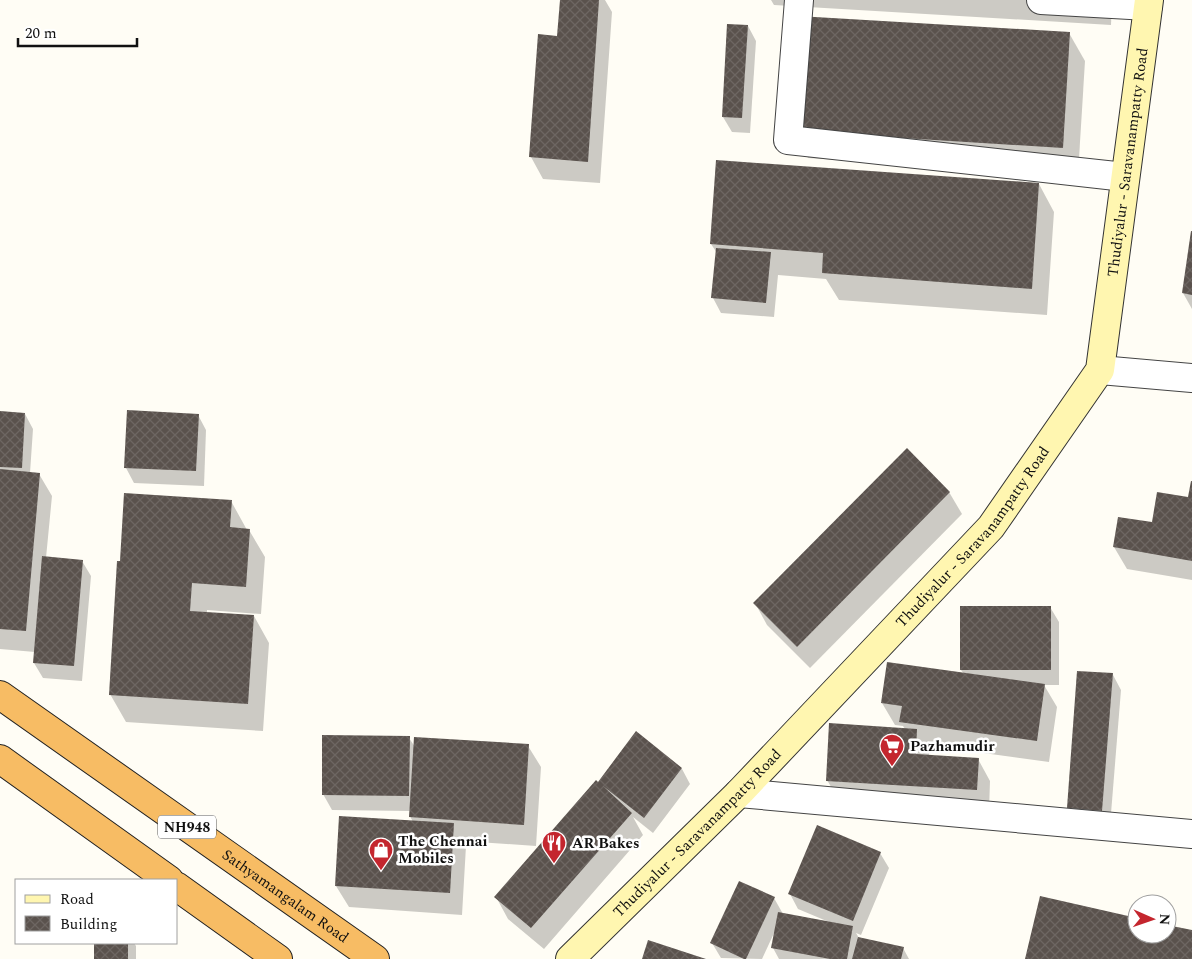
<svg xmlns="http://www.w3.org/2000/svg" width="1192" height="959" font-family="Spectral,serif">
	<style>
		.shadow { fill: #0003 }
		.building { fill: url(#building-cross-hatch) }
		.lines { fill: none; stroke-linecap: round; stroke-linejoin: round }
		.minor-casing { stroke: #444; stroke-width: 30 }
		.tertiary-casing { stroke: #444; stroke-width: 30 }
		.secondary-casing { stroke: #333; stroke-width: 30 }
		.trunk-casing { stroke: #222; stroke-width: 30 }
		.minor { stroke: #fff; stroke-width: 28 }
		.tertiary { stroke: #fff; stroke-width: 28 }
		.secondary { stroke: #fff6b0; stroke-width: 28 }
		.trunk { stroke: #f7bc64; stroke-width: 28 }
		.labels { text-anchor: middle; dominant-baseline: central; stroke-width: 5; stroke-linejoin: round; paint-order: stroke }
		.shield { fill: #fff; stroke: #585858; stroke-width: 1 }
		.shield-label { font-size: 14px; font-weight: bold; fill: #111 }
		.street-label { font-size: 15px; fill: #111; stroke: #fff }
		.poi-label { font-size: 15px; font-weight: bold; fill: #111; stroke: #fff; text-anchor: start }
	</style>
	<defs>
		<pattern id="building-cross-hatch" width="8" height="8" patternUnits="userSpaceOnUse" patternTransform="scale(1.25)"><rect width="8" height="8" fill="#5a524d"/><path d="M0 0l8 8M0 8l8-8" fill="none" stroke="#6d6662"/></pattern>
	</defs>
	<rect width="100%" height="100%" fill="#fffdf5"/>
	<!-- shadow -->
	<g class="shadow">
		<path d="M561,0H605L612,12L600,183L543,179L531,157L558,38Z"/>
		<path d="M771,0H1112L1111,25L774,5Z"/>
		<path d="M748,26L756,41L750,133L732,132L723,117Z"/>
		<path d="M1069,33L1085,61L1078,175L808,158L793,131Z"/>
		<path d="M1039,184L1054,212L1047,315L839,300L826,279L778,275L774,317L721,313L713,298L717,253L711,244Z"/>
		<path d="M1192,232V309L1183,293Z"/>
		<path d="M0,412L25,414L33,429L30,473L39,474L52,496L46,558L82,561L91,576L82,681L43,678L34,663L35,652L0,649Z"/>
		<path d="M198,415L206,430L204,486L134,483L126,468Z"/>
		<path d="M1192,483V580L1127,569L1114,547L1153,523L1189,498Z"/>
		<path d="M949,492L962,514L810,668L767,625L755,603Z"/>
		<path d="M231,501L247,530H249L265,557L261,614L207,610V613L254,616L269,643L263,731L126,722L110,694Z"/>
		<path d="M1050,607L1059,622V685H1044L1057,707L1049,762L925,745L929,752V756L978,759L990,781L989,811L840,802L827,780L905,729L903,726L895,725L882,703L964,674L961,670Z"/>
		<path d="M1113,675L1121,690L1110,826L1077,823L1068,808Z"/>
		<path d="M636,733L682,769L690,784L653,833L633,817L643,835L544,949L508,919L496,897L598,784Z"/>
		<path d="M409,738L415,747L528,746L541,767L536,846L463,841L466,846L462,915L349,907L336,886L413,822L410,816V811L332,810L323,794Z"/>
		<path d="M880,853L889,868L861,935L856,933L859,938L903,948L909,959H779L773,948L775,931L762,959L721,958L712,943L774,898L783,914L829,922L798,909L790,894Z"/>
		<path d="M95,943H134L136,946V959H95Z"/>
	</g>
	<!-- building -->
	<g class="building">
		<path d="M560,0H599L588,162L529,157L538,34L557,36Z"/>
		<path d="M798,16L1070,32L1063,148L791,131Z"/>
		<path d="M727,24L748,25L742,118L722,117Z"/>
		<path d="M716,160L1039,183L1032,289L822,273L823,253L710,244Z"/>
		<path d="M1191,231H1192V295L1182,293Z"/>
		<path d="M716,248L771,252L766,303L711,298Z"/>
		<path d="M127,410L199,414L196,471L124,468Z"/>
		<path d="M0,411L25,413L22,468L0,467Z"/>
		<path d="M907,448L950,492L797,647L753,603Z"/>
		<path d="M0,469L40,473L26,631L0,629Z"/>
		<path d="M1191,481H1192V561L1113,547L1118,517L1152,522L1157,492L1188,497Z"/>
		<path d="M124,493L232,500L230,527L250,529L246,587L192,583L190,611L254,615L248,704L109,695L117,561H120Z"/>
		<path d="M42,556L83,560L74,666L33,663Z"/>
		<rect x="960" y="606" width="91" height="64"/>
		<path d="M887,662L1045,684L1037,741L899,722L902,706L881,703Z"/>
		<path d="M1077,671L1113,673L1102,811L1067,808Z"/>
		<path d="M829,723L917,729L916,754L979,758L977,790L826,781Z"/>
		<path d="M636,731L682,768L644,818L603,786L632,813L531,928L494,897L596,780L598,782Z"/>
		<path d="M322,735L410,736L409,796L322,795Z"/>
		<path d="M414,737L529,744L524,825L409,817Z"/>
		<path d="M339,816L454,823L450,893L335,886Z"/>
		<path d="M817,825L881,852L853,921L788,894Z"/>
		<path d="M739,881L775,897L746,959H744L710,943Z"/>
		<path d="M1040,896L1137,918V934H1167V925L1192,930V959H1025Z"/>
		<path d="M778,912L853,926L847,959H830L771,948Z"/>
		<path d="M858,937L904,947L901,959H852Z"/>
		<path d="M648,940L706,959H642Z"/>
		<rect x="94" y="943" width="34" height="16"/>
	</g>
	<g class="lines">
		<defs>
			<g id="minor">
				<path d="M799,0L788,140L1125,177"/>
				<path d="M1041,0L1148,6"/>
				<path d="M739,793L1192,834"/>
			</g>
			<path id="tertiary" d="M1100,370L1192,378"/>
			<g id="secondary">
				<path id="s1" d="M570,959L739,793L991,527L1100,370L1149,0"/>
			</g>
			<g id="trunk">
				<path id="s2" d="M0,695L375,959"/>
				<path d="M0,759L169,880"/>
				<path d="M176,886L278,959"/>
			</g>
		</defs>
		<!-- minor casing -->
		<use href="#minor" class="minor-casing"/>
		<!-- tertiary casing -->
		<use href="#tertiary" class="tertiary-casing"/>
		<!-- secondary casing -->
		<use href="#secondary" class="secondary-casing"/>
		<!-- trunk casing -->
		<use href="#trunk" class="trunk-casing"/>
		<!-- minor -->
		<use href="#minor" class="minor"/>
		<!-- tertiary -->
		<use href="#tertiary" class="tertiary"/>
		<!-- secondary -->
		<use href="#secondary" class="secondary"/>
		<!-- trunk -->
		<use href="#trunk" class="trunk"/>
	</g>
	<!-- icons -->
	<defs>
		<symbol id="supermarket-pin" viewBox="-11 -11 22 30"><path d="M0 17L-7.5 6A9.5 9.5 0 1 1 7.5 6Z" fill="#c4262e" stroke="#fff"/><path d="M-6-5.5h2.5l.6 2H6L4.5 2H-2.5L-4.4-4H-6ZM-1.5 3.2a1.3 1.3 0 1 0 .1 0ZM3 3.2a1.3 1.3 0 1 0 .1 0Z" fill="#fff"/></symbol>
		<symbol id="restaurant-pin" viewBox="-11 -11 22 30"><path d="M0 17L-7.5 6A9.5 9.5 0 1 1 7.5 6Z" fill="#c4262e" stroke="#fff"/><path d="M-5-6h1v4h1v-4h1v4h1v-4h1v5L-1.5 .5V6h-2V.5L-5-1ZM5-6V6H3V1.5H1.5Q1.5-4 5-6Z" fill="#fff"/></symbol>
		<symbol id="shop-pin" viewBox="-11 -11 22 30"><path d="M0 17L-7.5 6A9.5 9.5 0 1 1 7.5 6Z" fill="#c4262e" stroke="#fff"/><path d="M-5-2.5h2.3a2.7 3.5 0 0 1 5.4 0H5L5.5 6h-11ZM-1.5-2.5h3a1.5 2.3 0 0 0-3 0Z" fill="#fff"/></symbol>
	</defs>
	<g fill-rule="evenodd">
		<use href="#supermarket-pin" x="878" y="732" width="28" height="38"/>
		<use href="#restaurant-pin" x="540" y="829" width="28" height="38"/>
		<use href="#shop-pin" x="367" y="836" width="28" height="38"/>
	</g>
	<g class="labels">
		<!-- shield labels -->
		<rect class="shield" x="158" y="815.5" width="58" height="23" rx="4"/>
		<g class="shield-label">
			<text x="187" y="827">NH948</text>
		</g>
		<!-- street labels -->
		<g class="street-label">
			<text stroke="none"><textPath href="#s1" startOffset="1004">Thudiyalur - Saravanampatty Road</textPath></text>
			<text stroke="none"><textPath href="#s1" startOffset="584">Thudiyalur - Saravanampatty Road</textPath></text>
			<text stroke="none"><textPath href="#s1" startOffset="179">Thudiyalur - Saravanampatty Road</textPath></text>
			<text stroke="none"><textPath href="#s2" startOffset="349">Sathyamangalam Road</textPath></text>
		</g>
		<!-- poi labels -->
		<g class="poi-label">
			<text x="910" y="746">Pazhamudir</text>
			<text x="398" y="841">The Chennai<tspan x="398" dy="17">Mobiles</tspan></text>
			<text x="572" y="843">AR Bakes</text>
		</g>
	</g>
	<!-- legend -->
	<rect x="15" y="879" width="162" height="65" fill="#ffffff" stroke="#a0a0a0"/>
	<rect x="25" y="895" width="25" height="8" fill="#fff6b0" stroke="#a0a0a0"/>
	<text x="60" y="904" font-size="15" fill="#111111">Road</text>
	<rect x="25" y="916" width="25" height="15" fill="url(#building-cross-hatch)" stroke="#a0a0a0"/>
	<text x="60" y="929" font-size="15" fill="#111111">Building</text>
	<!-- north arrow -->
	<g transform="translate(1152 919) rotate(92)"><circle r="24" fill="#ffffff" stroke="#a0a0a0"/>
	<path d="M0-4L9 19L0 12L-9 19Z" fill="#c4262e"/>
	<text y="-8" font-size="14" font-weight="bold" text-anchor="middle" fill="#111111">N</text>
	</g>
	<!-- scale -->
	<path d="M18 38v8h119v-8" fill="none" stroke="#111111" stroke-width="2.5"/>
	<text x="25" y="38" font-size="15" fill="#111111" stroke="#ffffff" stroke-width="4" paint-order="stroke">20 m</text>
</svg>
